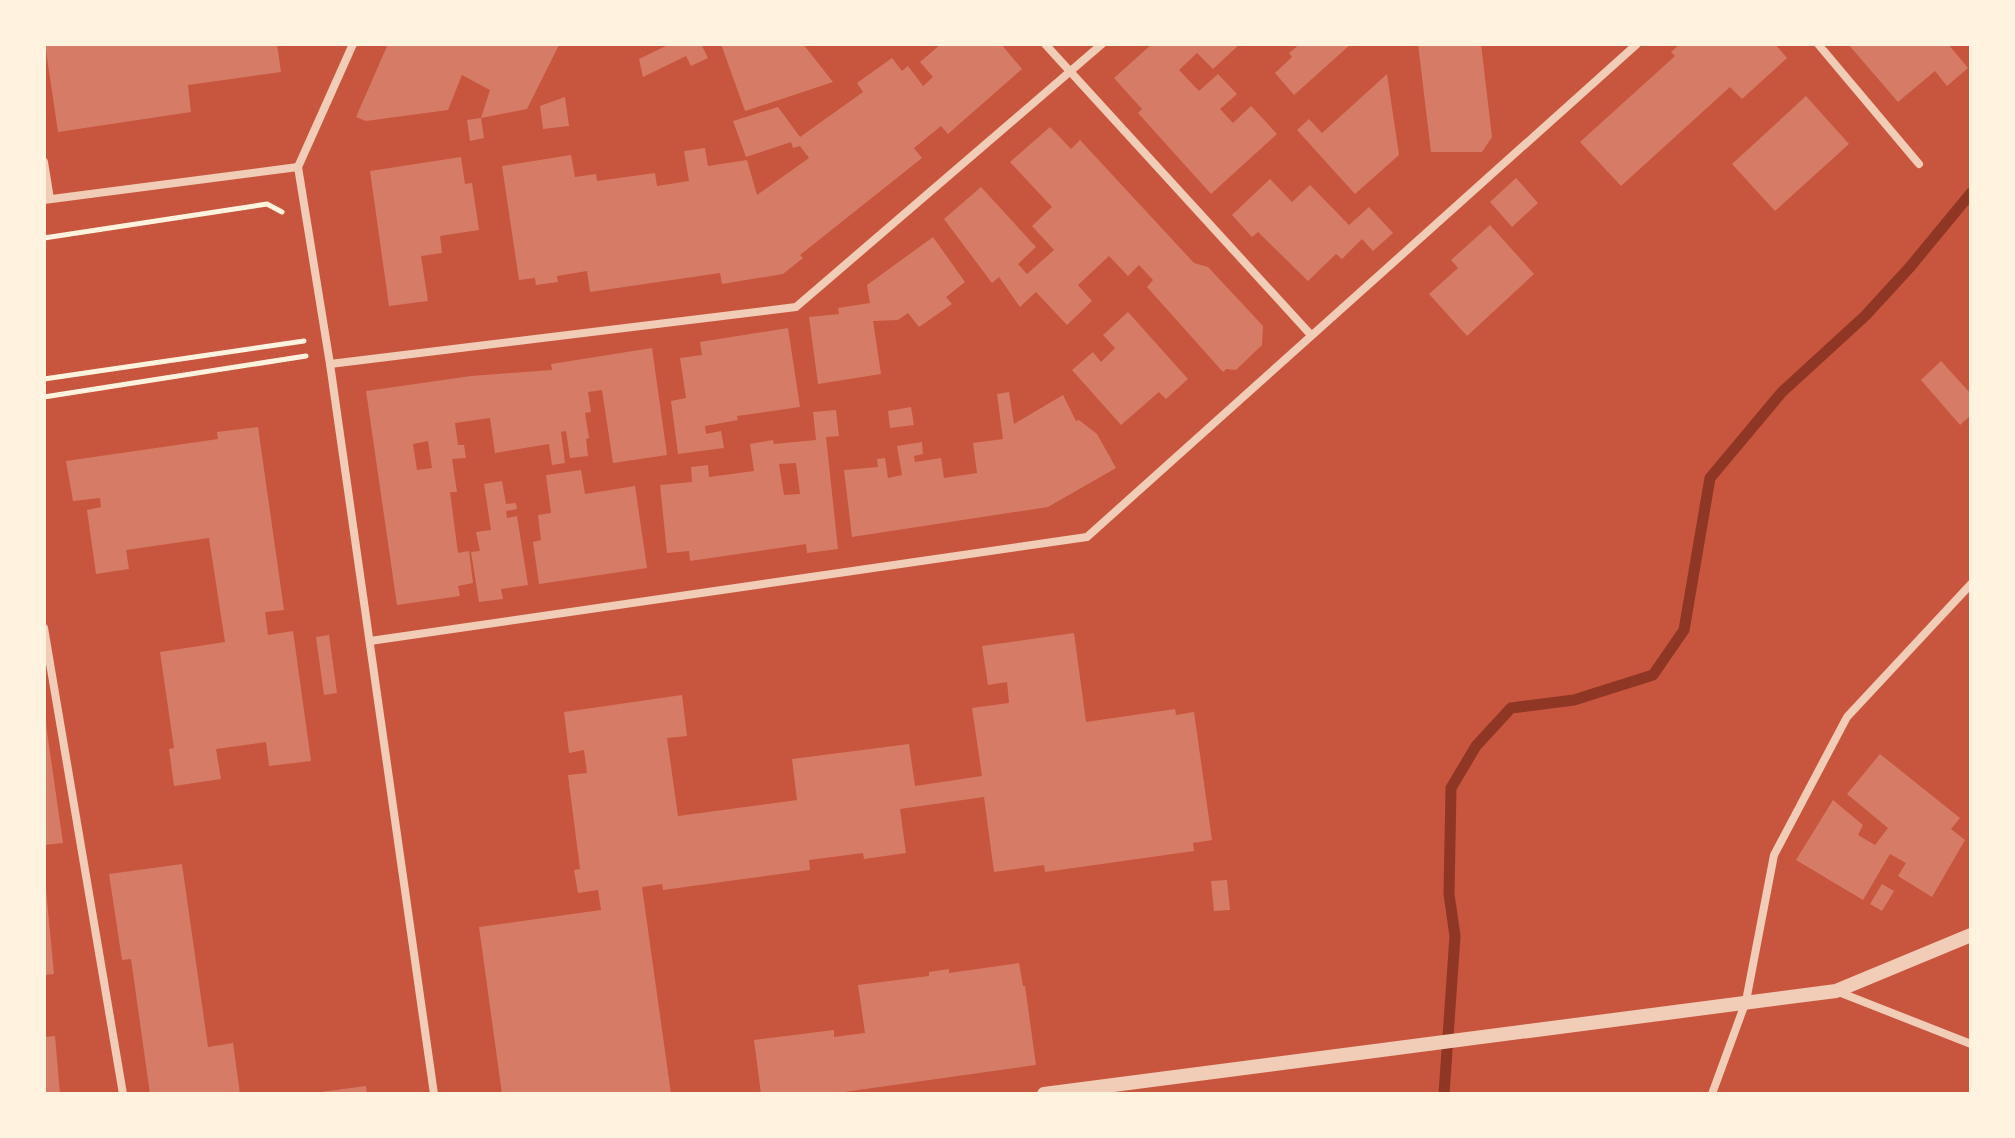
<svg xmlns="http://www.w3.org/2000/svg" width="2015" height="1138" font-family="Figtree,sans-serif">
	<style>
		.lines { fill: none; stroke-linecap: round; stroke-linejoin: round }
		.stream { stroke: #8f3625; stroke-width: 11 }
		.building { fill: #d67c66; fill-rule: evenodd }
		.path { stroke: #fff3e0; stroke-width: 5 }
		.minor { stroke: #f1ccb7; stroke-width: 8 }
		.tertiary { stroke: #f1ccb7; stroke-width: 14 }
	</style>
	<rect width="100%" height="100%" fill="#c8553d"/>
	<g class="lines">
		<!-- stream -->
		<path class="stream" d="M1444,1094L1455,936L1449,894L1451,788L1476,746L1511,708L1574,700L1653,675L1684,630L1710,478L1782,392L1865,316L1910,267L1971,193"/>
	</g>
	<!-- building -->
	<g class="building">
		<path d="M45,44H277L281,72L188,85L191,112L58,132Z"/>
		<path d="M388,44H557L559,45L527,109L481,118L484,138L470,141L467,120L481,118L490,90L462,75L448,110L366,121L356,117Z"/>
		<path d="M670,44H701L708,58L691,66L686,56L643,77L639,59Z"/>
		<path d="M721,44H803L833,82L745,111Z"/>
		<path d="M941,44H1001L1022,69L948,134L941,126L914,148L922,158L800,255L803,258L783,274L722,284L720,273L590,292L587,271L557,276L558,282L536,285L535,278L519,280L502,166L571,155L575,177L596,174L597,181L655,173L657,186L689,181L684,151L705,148L708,166L747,160L757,195L809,158L800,146L793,148L791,142L746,157L733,121L778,107L800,137L863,92L857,83L892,58L902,71L908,66L923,86L933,77L920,62Z"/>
		<path d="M1152,44H1240L1213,69L1197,53L1179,70L1199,91L1218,74L1237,94L1220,109L1233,123L1251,106L1277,134L1211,194L1138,113L1142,109L1114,78Z"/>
		<path d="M1300,44H1351L1294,95L1275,73L1292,57L1289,53Z"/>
		<path d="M1418,44H1481L1492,137L1482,152H1431Z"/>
		<path d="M1680,44H1775L1787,58L1742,99L1730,87L1621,186L1580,142L1675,56L1671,52Z"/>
		<path d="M1848,44H1948L1968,68L1947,86L1935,71L1898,102Z"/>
		<path d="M1387,74L1399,155L1355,194L1297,130L1309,119L1322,133Z"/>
		<path d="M1806,96L1849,144L1775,211L1732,164Z"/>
		<path d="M565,97L569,126L543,129L540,106Z"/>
		<path d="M1050,127L1071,149L1080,140L1194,263L1208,267L1263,326L1262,345L1236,370L1226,369L1223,372L1147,287L1153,280L1139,265L1128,276L1109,256L1078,285L1092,301L1067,325L1036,292L1020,307L999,277L992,283L944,219L981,187L1036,247L1018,264L1027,274L1054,250L1032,226L1052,207L1010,162Z"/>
		<path d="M461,157L465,184L472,183L479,230L440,236L442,253L421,256L428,301L389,306L370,171Z"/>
		<path d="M1516,178L1538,203L1512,227L1490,202Z"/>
		<path d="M1270,179L1292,202L1310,185L1349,225L1369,207L1393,233L1373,251L1362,239L1342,259L1336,254L1308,281L1258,232L1252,237L1232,215Z"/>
		<path d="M1490,225L1534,274L1467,336L1429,294L1458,268L1451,260Z"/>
		<path d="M933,237L965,282L946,297L952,304L919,327L908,313L898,320L873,321L881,374L818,384L809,317L839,314L838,308L870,303L867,285Z"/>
		<path d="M1128,312L1188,379L1166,399L1159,392L1121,425L1072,370L1093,352L1101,362L1115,348L1103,335Z"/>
		<path d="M788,328L800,407L737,416L738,420L705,426L706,434L721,431L724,448L678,454L671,401L686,398L680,358L702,355L700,342Z"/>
		<path d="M652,348L667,455L613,463L602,390L588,392L591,412L585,413L589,438L586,439L588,456L570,458L566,431L561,432L565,463L552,465L549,444L495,453L490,418L455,423L458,445H464L466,458L452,459L457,492H450L458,553L469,551L473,583L458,586L460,596L397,605L366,391L471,376L552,370L551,364ZM428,441L432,468L417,470L413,444Z"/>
		<path d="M1941,361L1971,394V415L1960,425L1921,380Z"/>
		<path d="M1009,392L1014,424L1063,395L1076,421L1079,420L1097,434L1116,468L1048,507L852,537L844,470L878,467L877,459L885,458L888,478L902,475L897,446L922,442L923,454L914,456L915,462L941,458L944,478L977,473L973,443L1003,439L997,394Z"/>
		<path d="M911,407L914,425L890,428L888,411Z"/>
		<path d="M836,410L839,436L826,437L838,549L807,553L806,544L690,561L689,551L667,553L660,485L692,482L691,467L708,465L709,477L754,471L750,444L773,440L774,444L816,440L813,412ZM796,463L800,494L784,495L779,464Z"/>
		<path d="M258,427L284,610L265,612L268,635L293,631L311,761L269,766L266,742L216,749L221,779L174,786L169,749L174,748L160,652L225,642L209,538L126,550L129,569L96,574L87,510L101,507L100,498L73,501L66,461L218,439L217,432Z"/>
		<path d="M581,470L585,494L635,486L647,568L539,584L533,542L541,540L538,515L551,513L546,475Z"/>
		<path d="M502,481L506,504L516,503L517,509L506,511L507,518L517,516L528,585L501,589L503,599L479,602L471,552L480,551L476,532L491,530L484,484Z"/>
		<path d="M1074,633L1086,722L1175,709L1176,715L1194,712L1212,840L1193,843L1194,851L1045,872L1044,865L994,872L984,797L900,809L906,853L864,859L863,853L809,860L810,870L663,890L662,884L642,887L671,1094H502L479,927L601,910L598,890L578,893L574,870L580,869L568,775L587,773L584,750L569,753L564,712L682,695L687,736L667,738L678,816L797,800L792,759L909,744L915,786L982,776L972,708L1009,703L1007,682L988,685L982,646Z"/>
		<path d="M329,635L337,693L324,695L316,637Z"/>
		<path d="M44,711L63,843L44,845Z"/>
		<path d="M1880,754L1960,818L1951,829L1965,840L1932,897L1898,876L1906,863L1890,854L1863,900L1796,860L1833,800L1863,825L1858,835L1875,845L1888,828L1847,794Z"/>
		<path d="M182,864L208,1047L233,1043L240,1094H150L131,959L122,960L109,874Z"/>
		<path d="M1227,880L1230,910L1214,911L1211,881Z"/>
		<path d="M1882,884L1894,891L1882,911L1870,904Z"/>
		<path d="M44,890H46L54,974L44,975Z"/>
		<path d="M1019,963L1023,986H1025L1036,1065L830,1094H761L754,1040L834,1030V1037L865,1033L858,985L929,976V972L949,969V973Z"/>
		<path d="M55,1036L60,1094H44V1037Z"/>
		<path d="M366,1086L367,1094H321V1092Z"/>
	</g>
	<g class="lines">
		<!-- path -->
		<g class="path">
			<path d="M44,238L267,204L282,212"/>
			<path d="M44,379L304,341"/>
			<path d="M44,397L306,356"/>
		</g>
		<!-- minor -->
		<g class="minor">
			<path d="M1045,44L1311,335"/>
			<path d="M1818,44L1919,164"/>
			<path d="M44,162L50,199"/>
			<path d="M298,167L330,364L434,1094"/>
			<path d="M298,167L353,44"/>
			<path d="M44,200L298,167"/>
			<path d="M330,364L796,307L1102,44"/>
			<path d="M44,628L123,1094"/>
			<path d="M370,641L1087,537L1637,44"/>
			<path d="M1836,991L1971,1044"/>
			<path d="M1712,1094L1746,1001L1774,855L1847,717L1971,584"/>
		</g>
		<!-- tertiary -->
		<path class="tertiary" d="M1044,1094L1836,991L1971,935"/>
	</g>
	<!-- border -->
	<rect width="2015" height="1138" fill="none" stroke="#fff3e0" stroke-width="92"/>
</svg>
